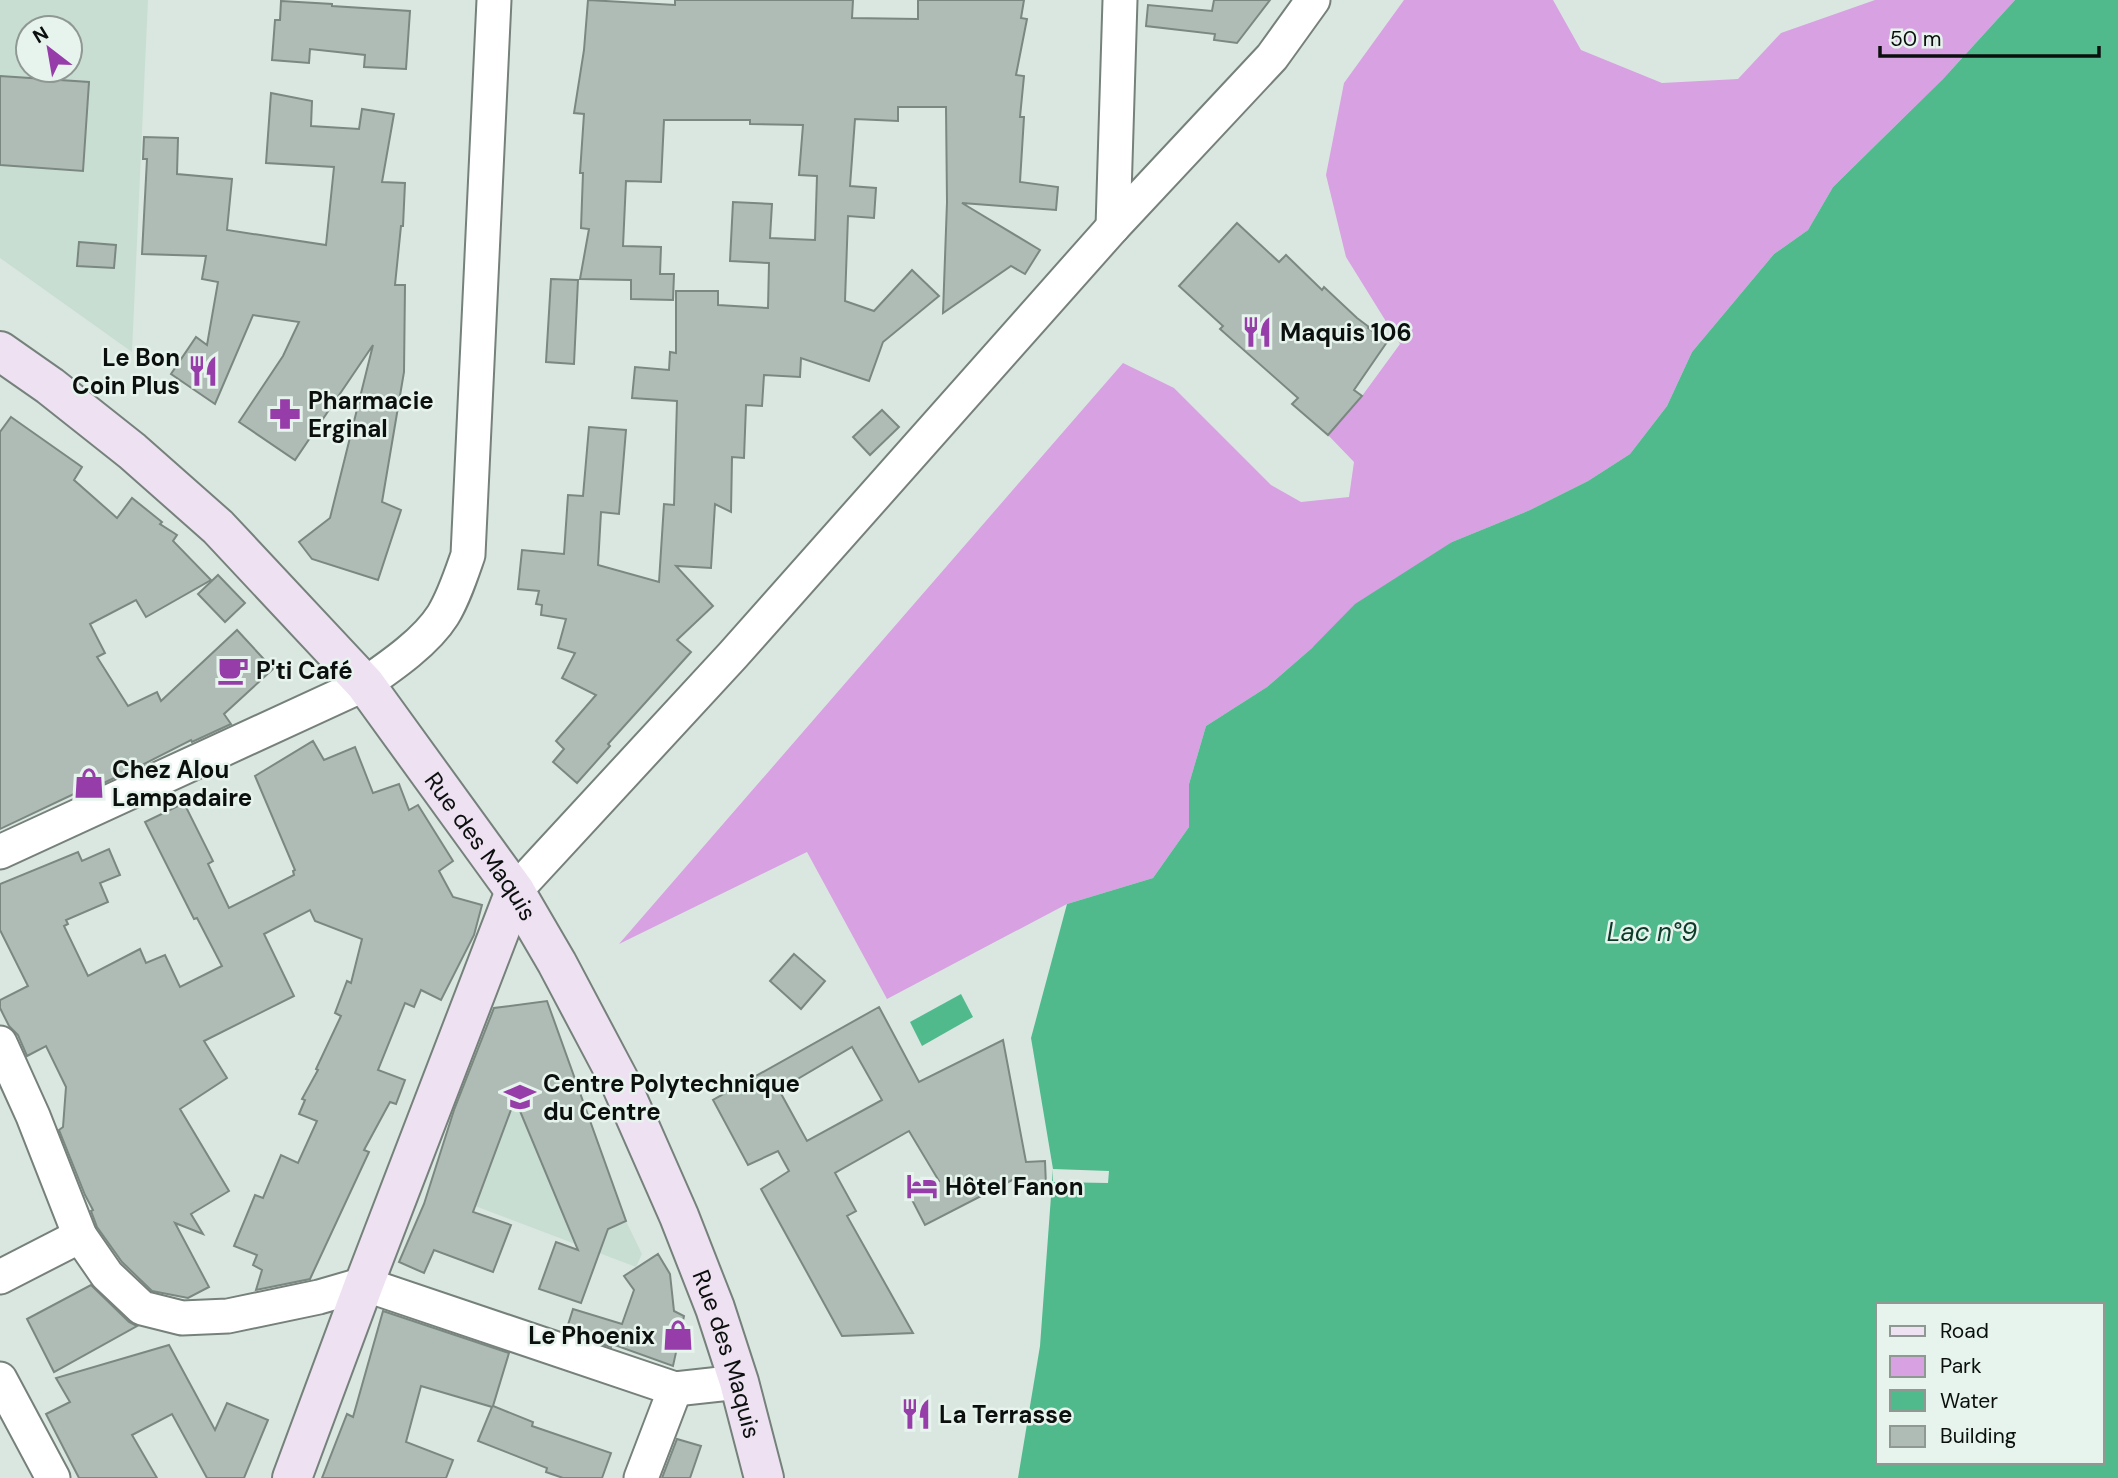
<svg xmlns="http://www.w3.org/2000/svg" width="2118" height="1478" font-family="'DM Sans',sans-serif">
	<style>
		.built { fill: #c9ded3; fill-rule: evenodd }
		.green { fill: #d7a1e2 }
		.water { fill: #50ba8d; fill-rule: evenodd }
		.pier { fill: #dae7e0 }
		.building { fill: #afbcb5; stroke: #7b8781; stroke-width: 2; fill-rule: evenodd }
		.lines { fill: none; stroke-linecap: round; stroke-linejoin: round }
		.street-casing { stroke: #75817a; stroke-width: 37 }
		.secondary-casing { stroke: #75817a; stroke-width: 42 }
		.street { stroke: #fff; stroke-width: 33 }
		.secondary { stroke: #eee1f2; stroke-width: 38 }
		.labels { text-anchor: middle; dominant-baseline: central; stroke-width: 5; stroke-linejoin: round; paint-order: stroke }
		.poi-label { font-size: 24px; font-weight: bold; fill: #0b0f0d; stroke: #e7f4ed; text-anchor: start }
		.street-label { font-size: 24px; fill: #0b0f0d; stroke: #e7f4ed }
		.water-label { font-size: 26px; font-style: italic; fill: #0c3b29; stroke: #e7f4ed }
	</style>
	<rect width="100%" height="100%" fill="#dae7e0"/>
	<!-- built -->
	<g class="built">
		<path d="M0,0H148L132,352L0,258ZM28,28H70V70H28Z"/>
		<path d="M547,1001L626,1221L642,1254L636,1267L475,1206L430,1185L487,1008Z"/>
	</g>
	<!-- green -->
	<path class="green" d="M1404,0H1553L1581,50L1662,83L1738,79L1781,33L1875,0H2015L1943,79L1833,187L1808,230L1774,254L1692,352L1667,406L1630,454L1588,481L1530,510L1452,542L1312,648L1267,687L1206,726L1189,784V827L1153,878L1067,904L887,999L807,852L619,944L1123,363L1174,388L1271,485L1301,502L1349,497L1354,462L1328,435L1362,396L1400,344L1346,257L1326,175L1344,83Z"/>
	<!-- water -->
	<g class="water">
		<path d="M2015,0H2118V1478H1018L1040,1346L1053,1169L1031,1038L1067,904L1153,878L1189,827V784L1206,726L1267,687L1312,648L1355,604L1452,542L1530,510L1588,481L1630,454L1667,406L1692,352L1774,254L1808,230L1833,187L1943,79ZM1878,1305H2102V1462H1878Z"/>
		<path d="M961,994L973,1017L922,1046L910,1022Z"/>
	</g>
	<!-- pier -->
	<path class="pier" d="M1053,1169L1109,1171L1108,1183L1053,1182Z"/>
	<!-- building -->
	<g class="building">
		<path d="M588,0L675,5V0H853L852,18L918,19V0H1024L1021,18L1027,19L1016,75L1024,76L1020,117H1024L1020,182L1058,187L1056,210L962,203L1040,250L1025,274L1011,266L943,313L947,202L946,107H898V121L855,119L850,186L876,188L874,218L848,216L845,301L874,311L912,270L939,296L883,342L869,381L801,358L800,377L764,375L762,406L746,405L744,458L732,457L731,512L715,504L711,568L676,566L713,606L677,640L691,652L608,744L610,746L577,783L553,762L564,749L556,741L596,695L562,678L575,653L558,648L566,619L541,615L542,605L536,604L539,591L518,589L522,550L564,554L568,495L583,496L589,427L626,430L619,514L601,512L598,565L659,582L664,504L674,505L677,401L632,398L635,367L669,370L670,352L676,353V291H718V305L768,308L769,263L730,261L733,202L772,204L770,238L815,240L817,176L799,175L803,125L750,124V120H664L661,182L626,181L623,246L661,247L660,274H674L673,300L631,299V280L580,279L589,229L581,228L583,173H580L584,114L574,113L584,50Z"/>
		<path d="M1214,0H1270L1237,43L1214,40L1215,34L1146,26L1148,5L1212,11Z"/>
		<path d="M281,1L332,4V6L410,11L406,69L364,67L365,55L310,49L309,63L272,60L275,20H280Z"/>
		<path d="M0,76L89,82L83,171L0,165Z"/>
		<path d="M271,93L312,101L311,126L359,129L362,109L394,114L382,182L405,183L403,226H401L395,285H405L404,372L382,502L401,510L378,580L312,559L299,542L330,518L373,345L295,460L239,422L283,356L299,322L253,315L215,404L171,374L196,337L207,345L218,282L202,279L206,256L142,254L147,159H143L144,137L178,138L177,174L232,179L227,230L326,245L334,167L266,163Z"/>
		<path d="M1237,223L1279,262L1286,255L1322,290L1324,287L1357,318L1369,327L1368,328L1387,342L1354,390L1362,396L1328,435L1292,404L1298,398L1220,329L1223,326L1179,286Z"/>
		<path d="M79,242L116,245L114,268L77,266Z"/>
		<path d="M551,279L578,280L574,364L546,362Z"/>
		<path d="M882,410L899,427L870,455L853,437Z"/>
		<path d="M11,417L82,467L74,480L117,518L132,498L162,522L160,524L177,535L173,541L211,580L146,617L136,600L90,624L105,653L97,657L128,706L157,692L161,701L237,630L273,669L224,714L231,724L192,742L191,740L142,765L80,794L78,792L0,829V432Z"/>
		<path d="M218,575L245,603L225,622L198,594Z"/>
		<path d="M313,741L324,760L355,747L373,793L399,784L409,810L418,805L453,861L439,871L453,897L482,905L474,935L441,1000L421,990L414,1007L405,1003L378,1070L405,1080L396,1104L390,1102L364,1150L369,1152L310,1279L256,1290L262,1270L253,1265L257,1255L234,1246L255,1195L263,1198L281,1155L298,1163L317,1121L299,1114L305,1100L302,1099L318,1070L316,1069L341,1016L335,1013L347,981L351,983L362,939L315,921L310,910L264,934L294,996L204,1041L227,1078L180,1109L229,1191L191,1214L203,1234L175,1223L209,1287L188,1298L152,1291L122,1262L97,1227L91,1211L93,1210L85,1195L59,1130L63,1127L66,1087L46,1046L27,1056L18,1035L9,1026L0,1008V1000L28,986L0,930V884L78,852L82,861L109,849L120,875L100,883L108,902L66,920L68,924L64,926L88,976L140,949L146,963L165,955L180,987L222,966L197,918L194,919L145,822L184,803L213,861L208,864L229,908L294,875L293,871L295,870L255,776Z"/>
		<path d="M794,954L825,981L801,1009L770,981Z"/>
		<path d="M547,1001L626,1221L608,1229L581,1303L539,1289L556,1242L578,1250L515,1099L473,1212L511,1225L493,1272L434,1250L424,1273L399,1262L424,1204L454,1110L494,1008Z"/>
		<path d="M879,1007L919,1082L1003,1040L1026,1162L1045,1161L1046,1186L1018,1188V1177L925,1225L910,1196L939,1181L909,1131L835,1173L856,1211L847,1216L913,1333L842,1336L761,1189L789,1171L778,1151L748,1165L713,1100ZM852,1047L882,1100L807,1141L779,1090Z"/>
		<path d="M658,1254L670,1274L674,1311L684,1316L673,1366L612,1344L611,1347L586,1339L587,1335L567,1328L573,1309L622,1324L634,1290L624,1276Z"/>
		<path d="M91,1285L129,1322L137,1326L54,1372L27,1319Z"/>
		<path d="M383,1311L509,1353L493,1406L533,1422L532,1426L611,1453L602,1478H563L546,1472L547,1468L478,1441L492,1407L421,1386L406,1442L453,1460L446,1478H322L347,1414L353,1417Z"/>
		<path d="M169,1345L215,1430L227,1403L268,1420L244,1478H207L172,1414L132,1435L157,1478H79L46,1414L70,1402L56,1378Z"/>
		<path d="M677,1439L701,1446L690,1478H662Z"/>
	</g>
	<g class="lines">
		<defs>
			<g id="street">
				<path d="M1113,227L1120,0"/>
				<path d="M0,852L365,684C391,666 426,642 443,615C454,597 461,575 468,555L494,0"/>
				<path d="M515,891L733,655L1113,227L1272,57L1313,0"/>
				<path d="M0,1043L33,1116L80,1236L107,1275L142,1308L182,1318L228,1316L319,1297L364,1284L675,1389L739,1382"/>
				<path d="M0,1277L80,1236"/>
				<path d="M0,1379L53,1478"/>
				<path d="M641,1478L675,1389"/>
			</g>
			<g id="secondary">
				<path id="s1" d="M0,351L50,386L132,451L218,527L365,684L515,891L557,963L620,1082L679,1216L715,1308L739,1382L764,1478"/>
				<path d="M292,1478L364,1284L515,891"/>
			</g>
		</defs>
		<!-- street casing -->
		<use href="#street" class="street-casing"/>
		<!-- secondary casing -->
		<use href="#secondary" class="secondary-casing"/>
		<!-- street -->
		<use href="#street" class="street"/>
		<!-- secondary -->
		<use href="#secondary" class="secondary"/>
	</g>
	<!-- icons -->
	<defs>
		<symbol id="restaurant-bare" viewBox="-9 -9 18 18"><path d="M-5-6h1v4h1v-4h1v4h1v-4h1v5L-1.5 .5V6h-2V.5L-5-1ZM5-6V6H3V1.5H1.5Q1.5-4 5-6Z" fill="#963da9" stroke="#e7f4ed" stroke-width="2.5" paint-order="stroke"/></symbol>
		<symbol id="pharmacy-bare" viewBox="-9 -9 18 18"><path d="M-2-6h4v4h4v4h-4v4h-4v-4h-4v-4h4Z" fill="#963da9" stroke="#e7f4ed" stroke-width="2.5" paint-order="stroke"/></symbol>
		<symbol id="cafe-bare" viewBox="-9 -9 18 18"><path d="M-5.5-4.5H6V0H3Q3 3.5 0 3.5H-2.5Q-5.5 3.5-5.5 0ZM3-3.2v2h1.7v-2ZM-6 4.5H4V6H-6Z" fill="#963da9" stroke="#e7f4ed" stroke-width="2.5" paint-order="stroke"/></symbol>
		<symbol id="shop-bare" viewBox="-9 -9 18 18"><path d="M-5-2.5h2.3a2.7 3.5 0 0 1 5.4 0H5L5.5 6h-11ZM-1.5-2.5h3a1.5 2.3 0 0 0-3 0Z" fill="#963da9" stroke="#e7f4ed" stroke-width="2.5" paint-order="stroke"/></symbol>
		<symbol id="school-bare" viewBox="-9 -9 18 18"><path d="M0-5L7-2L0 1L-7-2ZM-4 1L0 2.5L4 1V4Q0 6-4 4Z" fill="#963da9" stroke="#e7f4ed" stroke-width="2.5" paint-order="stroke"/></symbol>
		<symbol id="hotel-bare" viewBox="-9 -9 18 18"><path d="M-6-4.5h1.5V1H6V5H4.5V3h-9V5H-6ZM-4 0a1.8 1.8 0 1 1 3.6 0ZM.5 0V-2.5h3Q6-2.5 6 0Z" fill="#963da9" stroke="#e7f4ed" stroke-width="2.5" paint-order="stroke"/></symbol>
	</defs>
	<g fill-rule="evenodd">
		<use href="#restaurant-bare" x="1235" y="310" width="44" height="44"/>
		<use href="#restaurant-bare" x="181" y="349" width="44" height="44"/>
		<use href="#pharmacy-bare" x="263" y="392" width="44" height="44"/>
		<use href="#cafe-bare" x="211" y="648" width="44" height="44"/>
		<use href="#shop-bare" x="67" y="761" width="44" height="44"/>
		<use href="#school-bare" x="498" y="1075" width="44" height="44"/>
		<use href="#hotel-bare" x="900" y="1164" width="44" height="44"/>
		<use href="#shop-bare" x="656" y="1313" width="44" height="44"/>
		<use href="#restaurant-bare" x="894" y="1392" width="44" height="44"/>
	</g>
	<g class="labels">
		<!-- poi labels -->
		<g class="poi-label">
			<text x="1280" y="332">Maquis 106</text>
			<text x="180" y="357" text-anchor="end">Le Bon<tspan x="180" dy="28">Coin Plus</tspan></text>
			<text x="308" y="400">Pharmacie<tspan x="308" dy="28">Erginal</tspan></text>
			<text x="256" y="670">P'ti Café</text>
			<text x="112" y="769">Chez Alou<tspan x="112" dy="28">Lampadaire</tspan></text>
			<text x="543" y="1083">Centre Polytechnique<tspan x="543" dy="28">du Centre</tspan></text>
			<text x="945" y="1186">Hôtel Fanon</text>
			<text x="655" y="1335" text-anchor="end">Le Phoenix</text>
			<text x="939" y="1414">La Terrasse</text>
		</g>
		<!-- street labels -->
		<g class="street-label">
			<text stroke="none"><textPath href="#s1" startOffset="695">Rue des Maquis</textPath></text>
			<text stroke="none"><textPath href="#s1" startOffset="1262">Rue des Maquis</textPath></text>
		</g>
		<!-- water labels -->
		<g class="water-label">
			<text x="1652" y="932">Lac n°9</text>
		</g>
	</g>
	<!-- legend -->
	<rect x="1876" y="1303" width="228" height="161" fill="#e7f4ed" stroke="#8f9893" stroke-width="2"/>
	<rect x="1890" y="1326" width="35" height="10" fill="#eee1f2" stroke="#8f9893" stroke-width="2"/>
	<text x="1940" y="1338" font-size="21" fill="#0b0f0d">Road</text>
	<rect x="1890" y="1356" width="35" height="21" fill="#d7a1e2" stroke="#8f9893" stroke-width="2"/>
	<text x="1940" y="1373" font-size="21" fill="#0b0f0d">Park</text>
	<rect x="1890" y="1390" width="35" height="21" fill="#50ba8d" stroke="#8f9893" stroke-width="2"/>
	<text x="1940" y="1408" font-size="21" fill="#0b0f0d">Water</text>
	<rect x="1890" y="1426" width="35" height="21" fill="#afbcb5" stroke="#8f9893" stroke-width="2"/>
	<text x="1940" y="1443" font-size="21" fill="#0b0f0d">Building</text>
	<!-- north arrow -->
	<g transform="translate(49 49) rotate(329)"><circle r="33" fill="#e7f4ed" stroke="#8f9893" stroke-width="2"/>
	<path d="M0-5L12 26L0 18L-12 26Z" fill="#963da9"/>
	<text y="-10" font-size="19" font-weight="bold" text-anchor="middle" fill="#0b0f0d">N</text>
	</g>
	<!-- scale -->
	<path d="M1880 46v10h219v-10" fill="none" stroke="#0b0f0d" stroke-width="3.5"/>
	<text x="1890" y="46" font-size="21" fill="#0b0f0d" stroke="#e7f4ed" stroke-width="5" paint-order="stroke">50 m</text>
</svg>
